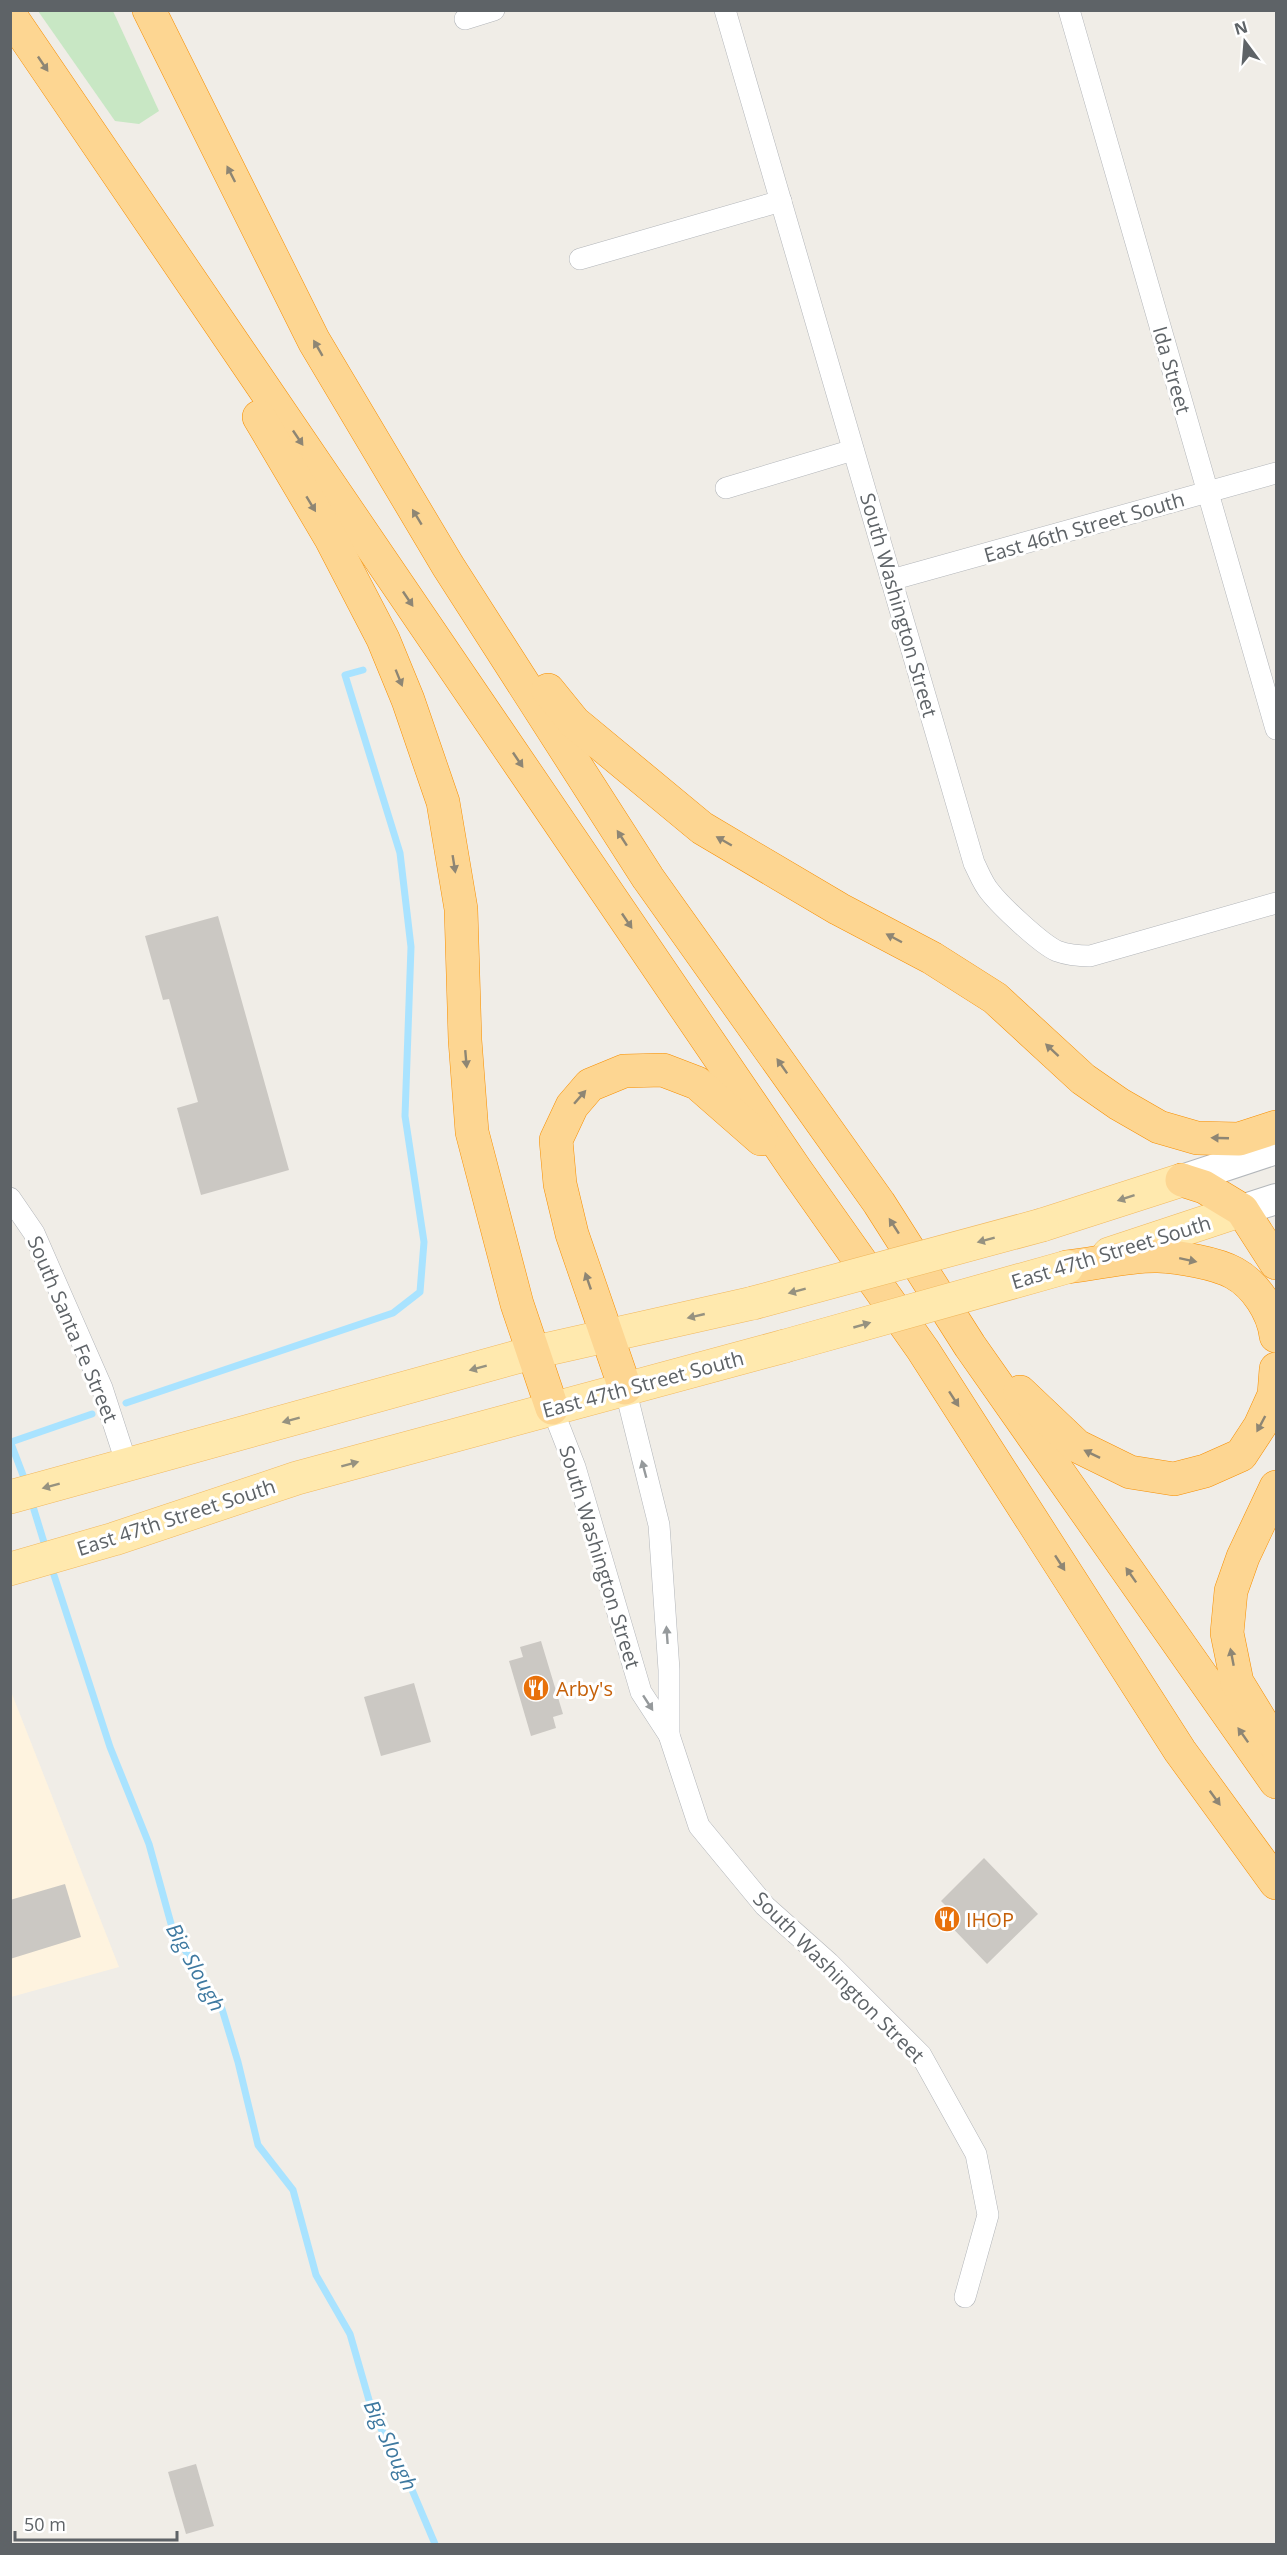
<svg xmlns="http://www.w3.org/2000/svg" width="1287" height="2555" font-family="'Open Sans',sans-serif">
	<style>
		.commercial { fill: #fef3df }
		.green { fill: #c8e7c4 }
		.lines { fill: none; stroke-linecap: round; stroke-linejoin: round }
		.stream { stroke: #a9e3ff; stroke-width: 7 }
		.building { fill: #cbc8c3 }
		.minor-casing { stroke: #b2b5b9; stroke-width: 22 }
		.secondary-casing { stroke: #b3b7bb; stroke-width: 32 }
		.primary-casing { stroke: #f1b85f; stroke-width: 34 }
		.motorway-casing { stroke: #f78f01; stroke-width: 34 }
		.minor { stroke: #fff; stroke-width: 21 }
		.secondary { stroke: #fff; stroke-width: 30 }
		.primary { stroke: #ffe9ae; stroke-width: 33 }
		.motorway { stroke: #fdd692; stroke-width: 33 }
		.primary-bridge-casing { stroke: #f1b85f; stroke-width: 34; stroke-linecap: butt }
		.primary-bridge { stroke: #ffe9ae; stroke-width: 33 }
		.oneway { fill: #8e8674 }
		.oneway2 { fill: #969280 }
		.oneway3 { fill: #969a9c }
		.labels { text-anchor: middle; dominant-baseline: central; stroke-width: 6; stroke-linejoin: round; paint-order: stroke }
		.street-label { font-size: 20px; fill: #5e6367; stroke: #fff }
		.food-label { font-size: 20px; fill: #c56008; stroke: #fff; text-anchor: start }
		.water-label { font-size: 21px; font-style: italic; fill: #3e79a0; stroke: #fff }
	</style>
	<rect width="100%" height="100%" fill="#f0ede7"/>
	<!-- commercial -->
	<path class="commercial" d="M10,1689L119,1967L11,1997H10Z"/>
	<!-- green -->
	<path class="green" d="M38,11H113L159,111L139,124L115,121Z"/>
	<g class="lines">
		<!-- stream -->
		<g class="stream">
			<path d="M126,1403L393,1313L420,1292L424,1242L405,1116L411,947L400,853L345,675L363,670"/>
			<path d="M10,1441L26,1483"/>
			<path d="M11,1442L92,1414"/>
			<path d="M31,1500L46,1549"/>
			<path d="M51,1566L110,1747L149,1844L173,1931L222,2009L238,2062L258,2145L293,2190L316,2275L350,2334L373,2414L404,2471L435,2544"/>
		</g>
	</g>
	<!-- building -->
	<g class="building">
		<path d="M218,916L289,1170L201,1195L177,1108L198,1102L169,999L163,1000L145,936Z"/>
		<path d="M541,1641L563,1714L553,1717L556,1728L531,1736L509,1661L523,1657L520,1647Z"/>
		<path d="M414,1683L431,1742L381,1756L364,1697Z"/>
		<path d="M984,1858L1038,1914L987,1964L941,1916L949,1909L941,1901Z"/>
		<path d="M65,1884L81,1937L10,1959V1900Z"/>
		<path d="M196,2464L214,2526L186,2534L168,2472Z"/>
	</g>
	<g class="lines">
		<defs>
			<g id="minor">
				<path d="M725,10L974,863C979,873 983,884 990,892C1001,906 1041,944 1057,951C1068,955 1078,956 1090,956L1276,903"/>
				<path d="M1069,10L1276,729"/>
				<path d="M465,19L494,10"/>
				<path d="M580,259L781,201"/>
				<path d="M726,488L853,450"/>
				<path d="M891,580L1276,473"/>
				<path d="M10,1198L34,1233L102,1388L127,1465"/>
				<path d="M625,1388L659,1525L669,1670V1735"/>
				<path d="M552,1408L575,1467L641,1692L669,1735L699,1826L765,1906L829,1963L921,2055L976,2154L988,2215L965,2297"/>
			</g>
			<g id="secondary">
				<path d="M1182,1180L1276,1149"/>
				<path d="M1242,1210L1276,1199"/>
			</g>
			<g id="primary">
				<path d="M1042,1225L1182,1180"/>
				<path d="M1109,1254L1242,1210"/>
				<path d="M10,1497L535,1352L753,1303"/>
				<path d="M10,1569L114,1539L297,1478L785,1346"/>
			</g>
			<g id="motorway">
				<path d="M149,10L314,341L448,566L648,878L879,1203L970,1346L1276,1782"/>
				<path d="M10,15L796,1170L923,1350L1180,1751L1276,1883"/>
				<path d="M259,417L330,537L383,639L408,700L443,802L461,909L465,1040L472,1132L517,1304L552,1408"/>
				<path d="M548,690L574,722L702,828L839,909L932,958L995,998L1083,1079L1119,1104L1159,1127L1197,1138L1239,1139L1276,1127"/>
				<path d="M1182,1180L1204,1187L1242,1210L1276,1263"/>
				<path d="M1067,1267C1096,1264 1130,1255 1158,1256C1179,1257 1216,1263 1234,1273C1256,1285 1273,1312 1276,1336"/>
				<path d="M625,1388L572,1234L560,1184L556,1140L572,1106L590,1085L624,1071L663,1070L697,1083L761,1139"/>
				<path d="M1020,1392L1077,1446L1130,1472L1174,1479L1205,1471L1241,1455L1260,1426L1274,1395L1276,1369"/>
				<path d="M1276,1487L1243,1557L1231,1591L1227,1633L1237,1682L1276,1746"/>
			</g>
		</defs>
		<!-- minor casing -->
		<use href="#minor" class="minor-casing"/>
		<!-- secondary casing -->
		<use href="#secondary" class="secondary-casing"/>
		<!-- primary casing -->
		<use href="#primary" class="primary-casing"/>
		<!-- motorway casing -->
		<use href="#motorway" class="motorway-casing"/>
		<!-- minor -->
		<use href="#minor" class="minor"/>
		<!-- secondary -->
		<use href="#secondary" class="secondary"/>
		<!-- primary -->
		<use href="#primary" class="primary"/>
		<!-- motorway -->
		<use href="#motorway" class="motorway"/>
		<defs>
			<g id="primary-bridge">
				<path d="M753,1303L1042,1225"/>
				<path d="M785,1346L1067,1267"/>
			</g>
		</defs>
		<!-- primary-bridge casing -->
		<use href="#primary-bridge" class="primary-bridge-casing"/>
		<!-- primary-bridge -->
		<use href="#primary-bridge" class="primary-bridge"/>
	</g>
	<!-- one-way arrows -->
	<defs><path id="oneway-solid" d="M-6-.8H1V-3.2L6.5 0L1 3.2V.8H-6Z" transform="scale(1.5)"/></defs>
	<g class="oneway">
		<use href="#oneway-solid" transform="translate(43 64) rotate(56)"/>
		<use href="#oneway-solid" transform="translate(231 174) rotate(-117)"/>
		<use href="#oneway-solid" transform="translate(318 348) rotate(-120)"/>
		<use href="#oneway-solid" transform="translate(298 438) rotate(56)"/>
		<use href="#oneway-solid" transform="translate(311 504) rotate(59)"/>
		<use href="#oneway-solid" transform="translate(417 517) rotate(-121)"/>
		<use href="#oneway-solid" transform="translate(408 599) rotate(56)"/>
		<use href="#oneway-solid" transform="translate(399 678) rotate(68)"/>
		<use href="#oneway-solid" transform="translate(518 760) rotate(56)"/>
		<use href="#oneway-solid" transform="translate(622 838) rotate(-123)"/>
		<use href="#oneway-solid" transform="translate(724 841) rotate(-150)"/>
		<use href="#oneway-solid" transform="translate(454 864) rotate(81)"/>
		<use href="#oneway-solid" transform="translate(627 921) rotate(56)"/>
		<use href="#oneway-solid" transform="translate(894 938) rotate(-152)"/>
		<use href="#oneway-solid" transform="translate(1052 1050) rotate(-137)"/>
		<use href="#oneway-solid" transform="translate(466 1059) rotate(85)"/>
		<use href="#oneway-solid" transform="translate(782 1066) rotate(-125)"/>
		<use href="#oneway-solid" transform="translate(580 1097) rotate(-49)"/>
		<use href="#oneway-solid" transform="translate(1220 1138) rotate(-178)"/>
		<use href="#oneway-solid" transform="translate(894 1226) rotate(-123)"/>
		<use href="#oneway-solid" transform="translate(1188 1260) rotate(12)"/>
		<use href="#oneway-solid" transform="translate(588 1281) rotate(-109)"/>
		<use href="#oneway-solid" transform="translate(954 1399) rotate(57)"/>
		<use href="#oneway-solid" transform="translate(1261 1424) rotate(118)"/>
		<use href="#oneway-solid" transform="translate(1092 1454) rotate(-154)"/>
		<use href="#oneway-solid" transform="translate(1060 1563) rotate(57)"/>
		<use href="#oneway-solid" transform="translate(1131 1575) rotate(-125)"/>
		<use href="#oneway-solid" transform="translate(1232 1657) rotate(-101)"/>
		<use href="#oneway-solid" transform="translate(1243 1735) rotate(-125)"/>
		<use href="#oneway-solid" transform="translate(1215 1798) rotate(54)"/>
	</g>
	<g class="oneway2">
		<use href="#oneway-solid" transform="translate(1126 1198) rotate(162)"/>
		<use href="#oneway-solid" transform="translate(986 1240) rotate(165)"/>
		<use href="#oneway-solid" transform="translate(797 1291) rotate(165)"/>
		<use href="#oneway-solid" transform="translate(696 1316) rotate(167)"/>
		<use href="#oneway-solid" transform="translate(862 1325) rotate(-16)"/>
		<use href="#oneway-solid" transform="translate(478 1368) rotate(165)"/>
		<use href="#oneway-solid" transform="translate(291 1420) rotate(165)"/>
		<use href="#oneway-solid" transform="translate(350 1464) rotate(-15)"/>
		<use href="#oneway-solid" transform="translate(51 1486) rotate(165)"/>
	</g>
	<g class="oneway3">
		<use href="#oneway-solid" transform="translate(644 1469) rotate(-105)"/>
		<use href="#oneway-solid" transform="translate(667 1635) rotate(-94)"/>
		<use href="#oneway-solid" transform="translate(648 1703) rotate(57)"/>
	</g>
	<!-- icons -->
	<defs>
		<symbol id="restaurant-disc" viewBox="-11 -11 22 22"><circle r="9.5" fill="#e8710a" stroke="#fff"/><path d="M-5-6h1v4h1v-4h1v4h1v-4h1v5L-1.5 .5V6h-2V.5L-5-1ZM5-6V6H3V1.5H1.5Q1.5-4 5-6Z" fill="#fff"/></symbol>
	</defs>
	<g fill-rule="evenodd">
		<use href="#restaurant-disc" x="521" y="1673" width="30" height="30"/>
		<use href="#restaurant-disc" x="932" y="1904" width="30" height="30"/>
	</g>
	<g class="labels">
		<!-- street labels -->
		<g class="street-label">
			<text transform="translate(1172 370) rotate(74)">Ida Street</text>
			<text transform="translate(1084 527) rotate(-16)">East 46th Street South</text>
			<text transform="translate(899 605) rotate(74)">South Washington Street</text>
			<text transform="translate(1111 1252) rotate(-17)">East 47th Street South</text>
			<text transform="translate(73 1329) rotate(67)">South Santa Fe Street</text>
			<text transform="translate(643 1384) rotate(-15)">East 47th Street South</text>
			<text transform="translate(176 1517) rotate(-18)">East 47th Street South</text>
			<text transform="translate(600 1557) rotate(73)">South Washington Street</text>
			<text transform="translate(839 1977) rotate(45)">South Washington Street</text>
		</g>
		<!-- food labels -->
		<g class="food-label">
			<text x="556" y="1688">Arby's</text>
			<text x="966" y="1919">IHOP</text>
		</g>
		<!-- water labels -->
		<g class="water-label">
			<text transform="translate(196 1967) rotate(61)">Big Slough</text>
			<text transform="translate(391 2445) rotate(65)">Big Slough</text>
		</g>
	</g>
	<!-- border -->
	<rect width="1287" height="2555" fill="none" stroke="#5e6367" stroke-width="24"/>
	<!-- north arrow -->
	<g transform="translate(1245 42) rotate(344)" stroke="#ffffff" stroke-width="4.5" paint-order="stroke">
	<path d="M0-4.5L10 22L0 15L-10 22Z" fill="#5e6367"/>
	<text y="-9" font-size="16" font-weight="bold" text-anchor="middle" fill="#5e6367">N</text>
	</g>
	<!-- scale -->
	<path d="M15 2531v9h162v-9" fill="none" stroke="#5e6367" stroke-width="3"/>
	<text x="24" y="2531" font-size="18" fill="#5e6367" stroke="#ffffff" stroke-width="4.5" paint-order="stroke">50 m</text>
</svg>
